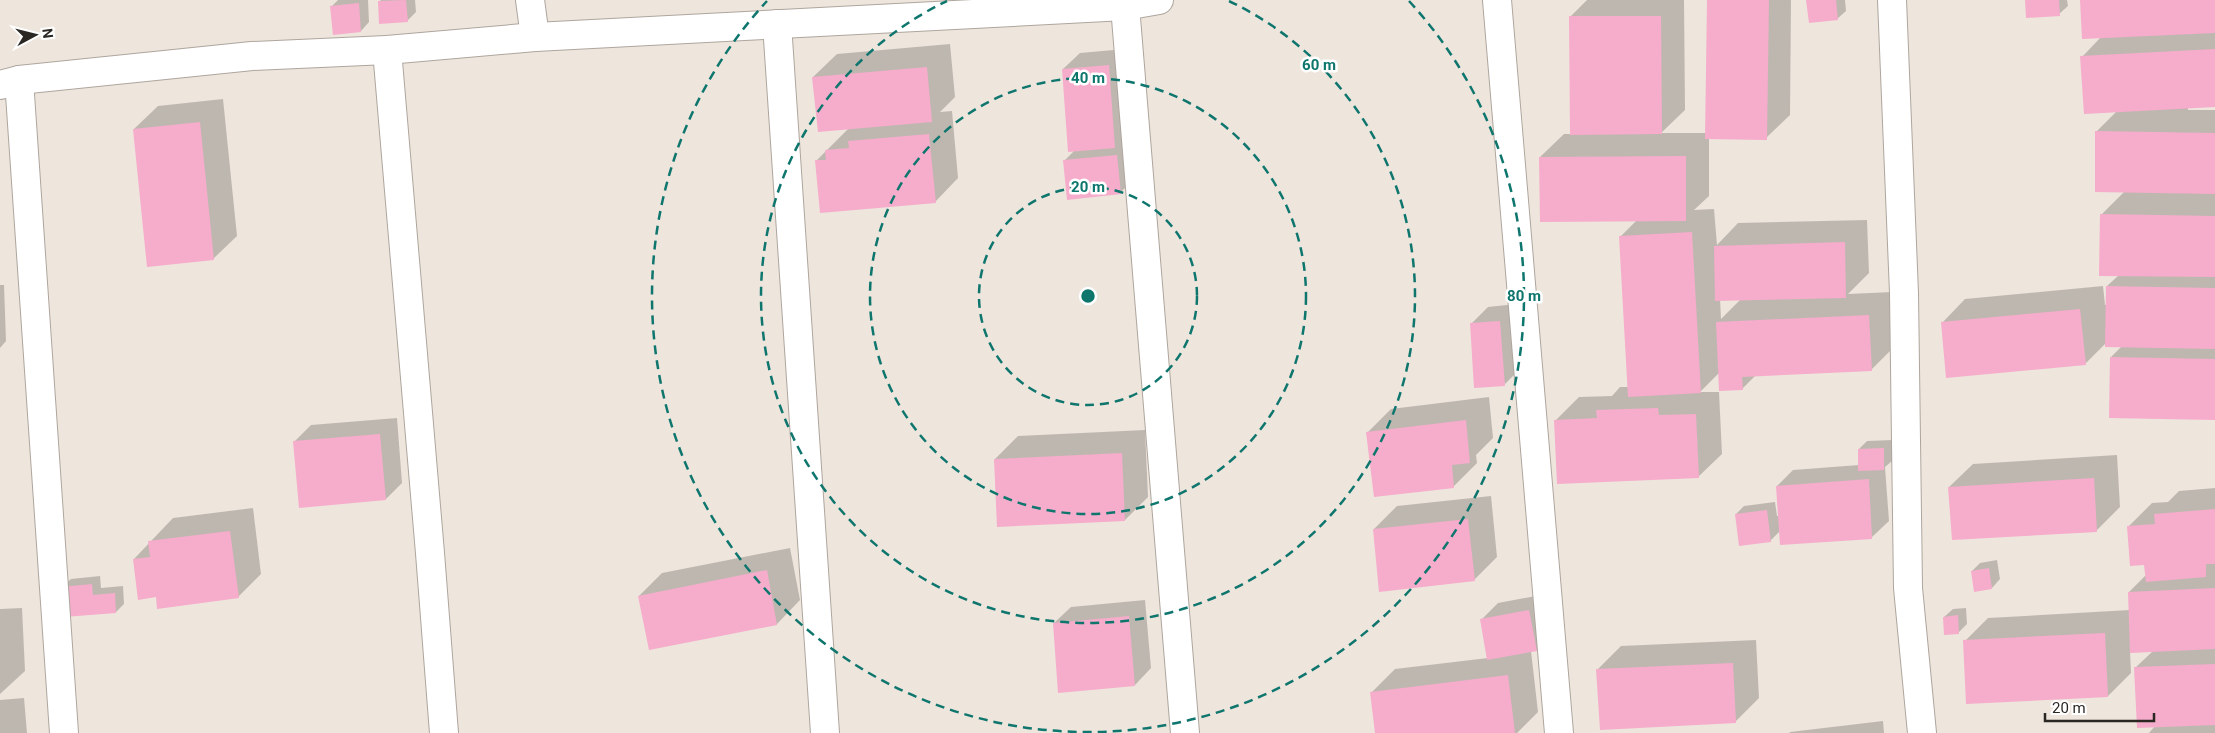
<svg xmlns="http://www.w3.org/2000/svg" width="2215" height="733" font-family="Roboto,sans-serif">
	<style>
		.shadow { fill: #0003; fill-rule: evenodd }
		.building { fill: #f6accb }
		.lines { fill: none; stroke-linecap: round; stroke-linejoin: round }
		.minor-casing { stroke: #aea69e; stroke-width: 30 }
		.minor { stroke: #fff; stroke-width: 28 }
		.ring { fill: none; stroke: #0f766e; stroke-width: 2.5; stroke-dasharray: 9 6 }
		.centre { fill: #0f766e; stroke: #fff; stroke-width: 2.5 }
		.ring-label { font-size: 15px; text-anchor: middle; font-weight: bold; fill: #0f766e; stroke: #fff; stroke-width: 5; stroke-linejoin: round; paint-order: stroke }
	</style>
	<rect width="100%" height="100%" fill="#eee5dd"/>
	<!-- shadow -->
	<g class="shadow">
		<path d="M338,0H368L369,22L361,31L332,6Z"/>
		<path d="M381,0H415L416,12L407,21L379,2Z"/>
		<path d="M1587,0H1684L1685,110L1661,133H1706L1708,0H1791L1790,115L1766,138L1709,137V196L1694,210L1714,209L1717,245L1738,223L1867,220L1869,273L1848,294L1892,292L1895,346L1871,370L1756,375L1742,389L1719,373L1700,392H1719L1722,454L1698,477L1556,420L1579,397L1612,396L1620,387H1629L1620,237L1637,220L1540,157L1564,134H1571L1570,17ZM1720,299H1741L1721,319Z"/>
		<path d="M1807,0H1845L1846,11L1837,19Z"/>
		<path d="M2026,0H2067L2068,6L2059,14Z"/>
		<path d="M2081,0H2215V106L2188,107V110H2215V419L2111,357L2122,346L2107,342L2086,363L1942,323L1965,299L2103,286L2105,305H2107V286L2119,275L2101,215L2124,192L2096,132L2117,111L2082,57L2101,37Z"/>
		<path d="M950,44L955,97L940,112L952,111L958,178L935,202L816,161L849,128L813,77L837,54Z"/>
		<path d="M1125,49L1131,130L1121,140L1133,139L1137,176L1120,193L1064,161L1075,150L1063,69L1080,53Z"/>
		<path d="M223,99L237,236L213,259L134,129L158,106Z"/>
		<path d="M0,285H4L6,341L0,348Z"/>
		<path d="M1516,304L1521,368L1505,384L1471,324L1488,307Z"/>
		<path d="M1489,397L1493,438L1476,455L1477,463L1453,487L1368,432L1391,409Z"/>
		<path d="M397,418L402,483L386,499L294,442L311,425Z"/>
		<path d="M1145,430L1148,497L1125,520L995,459L1018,436Z"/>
		<path d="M1892,440V461L1885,467L1889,521L1872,537L1780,531L1770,541L1736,514L1744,506L1775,502L1777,516H1779L1777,486L1793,470L1859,465V449L1867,441Z"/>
		<path d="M2117,455L2120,507L2097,530L1953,539L1949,487L1973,464Z"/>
		<path d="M2215,488V733H2149L2155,726L2135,668L2153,651H2130L2131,673L2108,696L1965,641L1988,618L2130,610L2129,592L2146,575L2145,563L2128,527L2152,503L2168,502L2179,491Z"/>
		<path d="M1491,496L1497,557L1474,580L1374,529L1397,506Z"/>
		<path d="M253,508L261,574L238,597L157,596L134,559L173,518Z"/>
		<path d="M790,548L800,600L777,624L639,596L662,573Z"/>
		<path d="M1997,560L2000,579L1992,588L1972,571L1980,563Z"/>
		<path d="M100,576L101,588L123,586L124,604L116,612L62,587L71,579Z"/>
		<path d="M1546,594L1553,634L1536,650L1531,651L1538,712L1517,733H1377L1372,692L1395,669L1488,658L1482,619L1498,603Z"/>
		<path d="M1145,600L1151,668L1135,685L1054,623L1071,607Z"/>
		<path d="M22,608L25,671L0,694V609Z"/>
		<path d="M1966,608L1967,624L1959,632L1944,617L1953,609Z"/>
		<path d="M1756,640L1759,698L1735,722L1598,669L1621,646Z"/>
		<path d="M24,698L27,733H0V700Z"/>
		<path d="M1883,721L1884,733H1789L1790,732Z"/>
	</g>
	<!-- building -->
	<g class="building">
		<path d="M406,0L408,22L379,24L378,1Z"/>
		<path d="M1707,0H1769L1767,140L1705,139Z"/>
		<path d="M1806,0H1836L1838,20L1809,23Z"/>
		<path d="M2025,0H2059L2060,16L2026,18Z"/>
		<path d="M2080,0H2215V33L2082,39Z"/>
		<path d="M359,3L361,32L333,35L330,6Z"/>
		<path d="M1569,16H1661L1662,134L1570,135Z"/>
		<path d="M2215,49V107L2084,114L2080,56Z"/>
		<path d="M1109,65L1115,148L1068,152L1062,69Z"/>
		<path d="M927,67L932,122L818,132L812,77Z"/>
		<path d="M200,122L214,260L147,267L133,129Z"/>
		<path d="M2095,131L2215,133V194L2095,192Z"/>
		<path d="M929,134L936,203L820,213L815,160H826L825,150L849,148L848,141Z"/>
		<path d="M1117,155L1121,194L1067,200L1063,160Z"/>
		<path d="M1686,156V221L1540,222L1539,157Z"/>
		<path d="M2100,214L2215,216V277L2099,276Z"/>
		<path d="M1692,232L1701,393L1628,397L1619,236Z"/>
		<path d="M1845,242L1846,298L1715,301L1714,246Z"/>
		<path d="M2106,286L2215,288V349L2105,347Z"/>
		<path d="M2080,309L2086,365L1946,378L1941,322Z"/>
		<path d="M1869,315L1872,371L1742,377L1743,390L1719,391L1716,322Z"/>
		<path d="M1500,321L1505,386L1474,388L1470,323Z"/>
		<path d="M2110,357L2215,359V420L2109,418Z"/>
		<path d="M1658,408L1659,415L1696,414L1699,478L1557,484L1554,420L1597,418L1596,410Z"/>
		<path d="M1466,420L1470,463L1452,465L1454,488L1374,497L1366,432Z"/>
		<path d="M380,434L386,500L299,508L293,441Z"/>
		<path d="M1884,448V470L1858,471V449Z"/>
		<path d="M1122,453L1125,521L997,527L994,459Z"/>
		<path d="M2094,478L2097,532L1952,540L1948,487Z"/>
		<path d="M1869,479L1872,539L1780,545L1776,486Z"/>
		<path d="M2215,509V564H2206V577L2146,582L2144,565L2130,566L2127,526L2155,524L2154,514Z"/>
		<path d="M1767,510L1771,542L1739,546L1735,514Z"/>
		<path d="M1468,519L1475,581L1379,592L1373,529Z"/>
		<path d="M230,531L239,598L157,609L156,597L138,600L133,559L150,557L148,541Z"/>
		<path d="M1989,568L1992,589L1974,592L1971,571Z"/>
		<path d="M767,570L777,625L649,650L638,596Z"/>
		<path d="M92,584L93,595L115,593L116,613L64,617L61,587Z"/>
		<path d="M2215,588V649L2130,653L2128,592Z"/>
		<path d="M1529,610L1537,651L1487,660L1480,619Z"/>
		<path d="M1958,615L1959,634L1944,635L1943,617Z"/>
		<path d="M1129,616L1135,686L1058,693L1053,623Z"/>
		<path d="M2105,633L2108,697L1966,704L1963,640Z"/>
		<path d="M1733,663L1736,723L1600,730L1596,669Z"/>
		<path d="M2215,664V725L2137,728L2134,667Z"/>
		<path d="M1508,675L1515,733H1375L1370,692Z"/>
	</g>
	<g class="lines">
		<defs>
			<g id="minor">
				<path d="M530,0L535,37"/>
				<path d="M1497,0L1559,733"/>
				<path d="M1892,0L1904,293L1908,588L1922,733"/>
				<path d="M1125,6L1185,733"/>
				<path d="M777,24L825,733"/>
				<path d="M387,50L430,553L444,733"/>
				<path d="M19,80L64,733"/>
				<path d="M0,85L19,80L252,56L387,50L535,37L1125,6L1159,0"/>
			</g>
		</defs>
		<!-- minor casing -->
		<use href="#minor" class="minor-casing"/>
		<!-- minor -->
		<use href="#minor" class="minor"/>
	</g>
	<!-- distance rings -->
	<g class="ring">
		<circle cx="1088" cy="296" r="109"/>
		<circle cx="1088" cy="296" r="218"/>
		<path d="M1229 1A327 327 0 1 1 947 1"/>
		<path d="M1409 1A436 436 0 1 1 767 1"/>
	</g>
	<circle cx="1088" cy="296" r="8" class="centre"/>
	<g class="ring-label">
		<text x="1319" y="70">60 m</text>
		<text x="1088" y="83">40 m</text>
		<text x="1088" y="192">20 m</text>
		<text x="1524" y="301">80 m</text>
	</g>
	<!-- north arrow -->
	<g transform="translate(35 35) rotate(83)" stroke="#ffffff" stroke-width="4" paint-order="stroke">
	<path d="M0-4L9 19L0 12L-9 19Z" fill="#2b2824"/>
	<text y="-8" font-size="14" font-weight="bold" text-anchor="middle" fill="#2b2824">N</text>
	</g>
	<!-- scale -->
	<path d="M2045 713v8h109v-8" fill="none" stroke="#2b2824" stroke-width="2.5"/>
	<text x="2052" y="713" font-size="15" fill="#2b2824" stroke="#ffffff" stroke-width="4" paint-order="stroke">20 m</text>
</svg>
